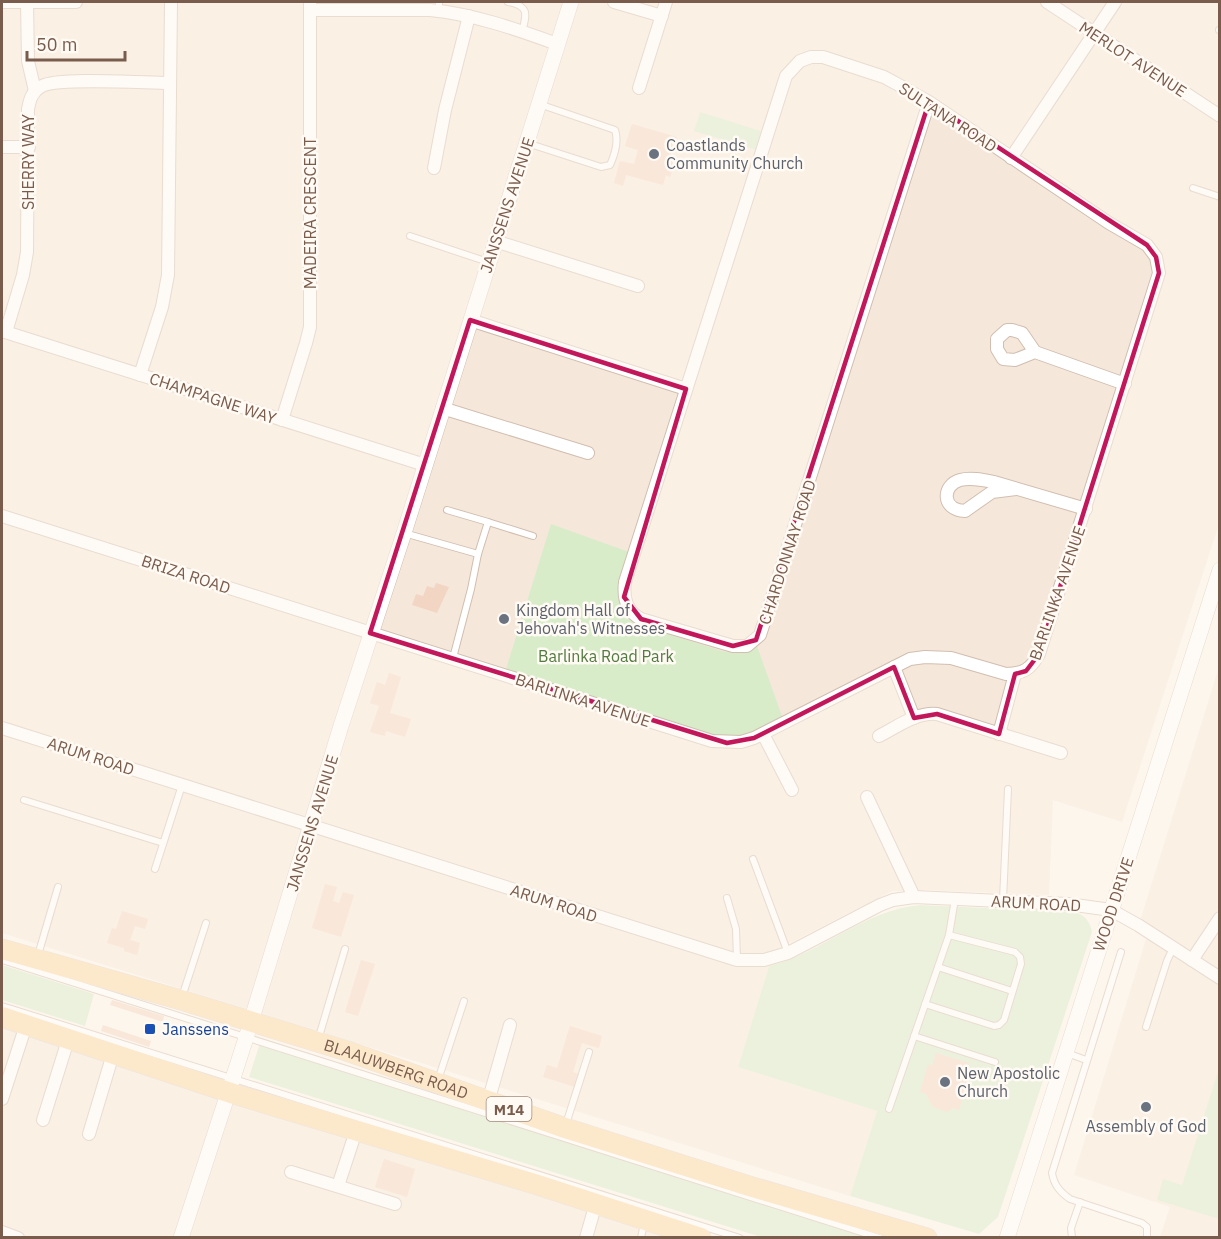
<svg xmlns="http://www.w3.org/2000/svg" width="1221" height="1239" font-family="'IBM Plex Sans',sans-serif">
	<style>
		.residential { fill: #f5e8da }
		.green { fill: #d8ecc9 }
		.building { fill: #f3d5c3 }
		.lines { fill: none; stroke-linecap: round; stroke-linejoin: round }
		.service-casing { stroke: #d1beb0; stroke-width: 8 }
		.minor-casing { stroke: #d1beb0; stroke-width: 14 }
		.tertiary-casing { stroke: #d1beb0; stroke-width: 16 }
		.primary-casing { stroke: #dad1cd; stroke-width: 21 }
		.service { stroke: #fff; stroke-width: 6 }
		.minor { stroke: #fff; stroke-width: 12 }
		.tertiary { stroke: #fff; stroke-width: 15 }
		.primary { stroke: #fbd9a5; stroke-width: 20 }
		.marked { fill: none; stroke: #c2185b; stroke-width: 4.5; stroke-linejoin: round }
		.worship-dot { fill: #6b7280; stroke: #fffaf3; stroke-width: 2 }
		.transit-dot { fill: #1a4fb4; stroke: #fffaf3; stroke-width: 2 }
		.labels { text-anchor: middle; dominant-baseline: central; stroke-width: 5; stroke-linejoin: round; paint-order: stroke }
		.shield { fill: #fffaf3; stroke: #a28b7f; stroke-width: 1.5 }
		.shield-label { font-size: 15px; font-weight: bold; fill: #7a5c4d }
		.street-label { font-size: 16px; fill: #7a5c4d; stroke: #fffaf3 }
		.worship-label { font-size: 16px; fill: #5b616d; stroke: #fffaf3; text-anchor: start }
		.park-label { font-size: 16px; fill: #537a41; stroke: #fffaf3 }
		.transit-label { font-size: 16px; fill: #164399; stroke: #fffaf3; text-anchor: start }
	</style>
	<rect width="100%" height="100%" fill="#fdf6ec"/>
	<!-- residential -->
	<g class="residential">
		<path d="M2,2H1219V524L1122,822L1053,800L1049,895L929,890L892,891L780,948L769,966L738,1067L877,1111L850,1196L2,933Z"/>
		<path d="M1219,667V1237H1160L1170,1207L1074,1175L1146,939L1141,918Z"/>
		<path d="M2,1017L701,1238H2Z"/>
	</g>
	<!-- green -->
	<g class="green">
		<path d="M700,112L761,131L756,150L694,131Z"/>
		<path d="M551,524L629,552L619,583L618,596L621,609L629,619L640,625L725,652L741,653L757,646L783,719L743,736L714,735L506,669Z"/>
		<path d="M921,905L1074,912C1085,915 1090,921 1092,932L998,1217L979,1234L850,1196L877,1111L738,1067L769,966C822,953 865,909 921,905Z"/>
		<path d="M2,965L94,994L85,1026L2,1000Z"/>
		<path d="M260,1043L869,1237H761L249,1077Z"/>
		<path d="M1219,1068V1219L1157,1200L1163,1179L1182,1185Z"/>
	</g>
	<!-- building -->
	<g class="building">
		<path d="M632,124L677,137L670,158L676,160L670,177L666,175L663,185L626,175L623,186L614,183L620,161L634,164L638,150L625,146Z"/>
		<path d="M436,583L449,587L437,613L412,605L416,594L423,596L427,586L434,588Z"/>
		<path d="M389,673L401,677L390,713L411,719L405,737L386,731L385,736L370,732L379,706L370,703L377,682L385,685Z"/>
		<path d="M325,884L337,887L333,901L339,903L343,892L354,895L341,937L312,928Z"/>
		<path d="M122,911L148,919L145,929L135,926L130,940L140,943L137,955L124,951V948L107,943L112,928L116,929Z"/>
		<path d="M361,960L375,964L358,1016L345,1012Z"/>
		<path d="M112,1000L164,1016L163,1022L110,1005Z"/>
		<path d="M103,1025L151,1041L149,1047L101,1031Z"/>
		<path d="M570,1026L602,1036L599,1048L582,1043L573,1072L579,1074L575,1087L543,1077L547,1065L557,1068Z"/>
		<path d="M936,1053L969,1063L966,1071L970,1073L959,1110L953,1108L947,1112L933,1107L926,1094L920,1092L928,1064L932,1066Z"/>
		<path d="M384,1159L415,1169L407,1197L375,1187Z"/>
	</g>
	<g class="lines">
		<defs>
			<g id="service">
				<path d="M439,2V11"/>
				<path d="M508,2C529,6 527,13 522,32"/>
				<path d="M1219,30H1220"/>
				<path d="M527,143L601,167L610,165C615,154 619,142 615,130L539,104"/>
				<path d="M1193,188L1220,197"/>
				<path d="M410,236L488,262"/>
				<path d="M447,510L488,522"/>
				<path d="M404,533L478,554L488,522L533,536"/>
				<path d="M453,658L471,589L478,554"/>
				<path d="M24,800L163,843"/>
				<path d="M753,859L788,953"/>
				<path d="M155,869L182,785"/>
				<path d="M727,898L736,929L737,959"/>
				<path d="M1003,900L1008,789"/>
				<path d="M1121,952L1052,1173C1054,1185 1060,1192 1070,1199L1142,1223L1147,1227V1238"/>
				<path d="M38,955L58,887"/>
				<path d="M2,960L880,1238"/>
				<path d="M938,967L1012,991"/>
				<path d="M182,997L206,923"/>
				<path d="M925,1004L994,1026L999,1025L1004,1020L1021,964L1020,957L1015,952L949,935"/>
				<path d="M2,1006L740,1238"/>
				<path d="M1146,1027L1167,961L1173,948"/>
				<path d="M914,1036L995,1062"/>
				<path d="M318,1040L345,949"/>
				<path d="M1067,1053L1086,1060"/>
				<path d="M438,1080L464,1001"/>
				<path d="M889,1109L949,935L955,899"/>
				<path d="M566,1124L589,1052"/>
				<path d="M641,1238L644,1223"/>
				<path d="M1072,1238L1071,1228L1080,1202"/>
			</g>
			<g id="minor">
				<path d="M2,2H76"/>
				<path d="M27,2L28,61L35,91"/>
				<path d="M614,2L662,16"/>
				<path d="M1047,2L1220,116"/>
				<path d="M311,10H430C473,14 516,29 557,44"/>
				<path d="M639,88L666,2"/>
				<path d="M2,147H29"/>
				<path d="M1011,158L1115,2"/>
				<path d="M434,168L445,110L469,16"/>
				<path d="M495,241L638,286"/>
				<path d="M470,320L686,389"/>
				<path d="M2,331L425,465"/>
				<path d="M6,332L23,275L27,252L28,109C30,99 32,91 42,86C59,77 145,83 169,83"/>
				<path d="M1035,352L1015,360L1003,359L997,349V339L1007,330H1012L1022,333L1035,352L1125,384"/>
				<path d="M140,375L162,307L168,275L171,2"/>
				<path d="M442,408L588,453"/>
				<path d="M282,420L306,343L310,327V2"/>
				<path d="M1016,489L992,492L965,511C941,510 942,485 960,480C971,477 984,480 994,482L1086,509"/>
				<path d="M2,516L712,741L741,742L754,738L910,659L925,657L951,658L1006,674C1023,674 1031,669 1039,654L1159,273L1156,257L1147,245L1109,223L929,102L897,84L884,77L823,57H811L800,61L786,76L625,582C623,598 626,611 641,619L733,646H747L760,635L929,102"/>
				<path d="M894,667L914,718"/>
				<path d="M2,728L737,960H764L788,953L880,905L893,900L914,897L1068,904L1111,910L1138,925L1220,978"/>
				<path d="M763,734L792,790"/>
				<path d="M999,734L1015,674"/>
				<path d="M879,736C897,727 916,712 937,714L1061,753"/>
				<path d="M867,797L914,897"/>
				<path d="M1192,960L1220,918"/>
				<path d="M2,1099L26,1025"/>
				<path d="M488,1102L510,1025"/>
				<path d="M43,1120L68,1040"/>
				<path d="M89,1134L113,1054"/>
				<path d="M291,1172L395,1204"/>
				<path d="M338,1186L356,1131"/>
				<path d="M2,1232L18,1238"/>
				<path d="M586,1238L596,1203"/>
			</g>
			<g id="tertiary">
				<path d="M181,1238L246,1038L340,729L404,533L571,2"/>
				<path d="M1007,1238L1220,570"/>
			</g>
			<g id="primary">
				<path id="s1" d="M2,949L181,1000L347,1051L565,1128L749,1186L927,1238"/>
				<path d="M2,1017L234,1094L538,1185L701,1238"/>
			</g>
		</defs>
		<!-- service casing -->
		<use href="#service" class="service-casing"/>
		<!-- minor casing -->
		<use href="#minor" class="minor-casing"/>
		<!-- tertiary casing -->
		<use href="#tertiary" class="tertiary-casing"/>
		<!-- primary casing -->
		<use href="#primary" class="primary-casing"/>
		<!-- service -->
		<use href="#service" class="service"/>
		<!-- minor -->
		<use href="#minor" class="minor"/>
		<!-- tertiary -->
		<use href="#tertiary" class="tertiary"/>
		<!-- primary -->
		<use href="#primary" class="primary"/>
	</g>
	<!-- marked area -->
	<path d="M0 0H1221V1239H0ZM929,102L1147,245L1156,257L1159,273L1039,654L1026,671L1015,674L999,734L937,714L914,718L894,667L754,738L727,743L370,633L470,320L686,389L624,597L641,619L733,646L756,640Z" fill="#fdf6ec" fill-opacity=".55" fill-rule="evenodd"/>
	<path class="marked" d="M929,102L1147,245L1156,257L1159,273L1039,654L1026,671L1015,674L999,734L937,714L914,718L894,667L754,738L727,743L370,633L470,320L686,389L624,597L641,619L733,646L756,640Z"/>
	<!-- markers -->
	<g class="worship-dot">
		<circle cx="654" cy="154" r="6"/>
		<circle cx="504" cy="619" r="6"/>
		<circle cx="945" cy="1082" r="6"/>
		<circle cx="1146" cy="1107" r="6"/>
	</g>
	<rect class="transit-dot" x="144" y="1023" width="12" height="12" rx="3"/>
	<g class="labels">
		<!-- shield labels -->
		<rect class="shield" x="486.5" y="1097" width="45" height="24" rx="4.5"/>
		<g class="shield-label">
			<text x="509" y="1109">M14</text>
		</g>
		<!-- street labels -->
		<g class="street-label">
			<text transform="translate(1133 59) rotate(33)">MERLOT AVENUE</text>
			<text transform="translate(948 117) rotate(33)">SULTANA ROAD</text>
			<text transform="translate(28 162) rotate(-90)">SHERRY WAY</text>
			<text transform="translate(507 205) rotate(-72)">JANSSENS AVENUE</text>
			<text transform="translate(310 213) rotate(-90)">MADEIRA CRESCENT</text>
			<text transform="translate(213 398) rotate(18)">CHAMPAGNE WAY</text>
			<text transform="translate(787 552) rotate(-72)">CHARDONNAY ROAD</text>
			<text transform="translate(186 574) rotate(18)">BRIZA ROAD</text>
			<text transform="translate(1057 593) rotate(-71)">BARLINKA AVENUE</text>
			<text transform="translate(583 700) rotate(18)">BARLINKA AVENUE</text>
			<text transform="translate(91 756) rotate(18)">ARUM ROAD</text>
			<text transform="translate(312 823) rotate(-73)">JANSSENS AVENUE</text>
			<text transform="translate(554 903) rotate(18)">ARUM ROAD</text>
			<text transform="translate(1036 903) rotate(3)">ARUM ROAD</text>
			<text transform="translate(1113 904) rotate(-72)">WOOD DRIVE</text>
			<text stroke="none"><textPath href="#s1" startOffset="412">BLAAUWBERG ROAD</textPath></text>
		</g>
		<!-- worship labels -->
		<g class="worship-label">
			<text x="666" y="145">Coastlands<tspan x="666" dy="18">Community Church</tspan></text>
			<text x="516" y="610">Kingdom Hall of<tspan x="516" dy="18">Jehovah's Witnesses</tspan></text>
			<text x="957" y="1073">New Apostolic<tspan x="957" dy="18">Church</tspan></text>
			<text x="1146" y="1126" text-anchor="middle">Assembly of God</text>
		</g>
		<!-- park labels -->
		<g class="park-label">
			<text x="606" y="656">Barlinka Road Park</text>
		</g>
		<!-- transit labels -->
		<g class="transit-label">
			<text x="162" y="1029">Janssens</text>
		</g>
	</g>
	<!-- border -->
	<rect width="1221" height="1239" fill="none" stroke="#7a5c4d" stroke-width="6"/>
	<!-- scale -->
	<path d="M27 51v9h98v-9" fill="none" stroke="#7a5c4d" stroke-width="3"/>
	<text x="36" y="51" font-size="18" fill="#7a5c4d" stroke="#fffaf3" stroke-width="4.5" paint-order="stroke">50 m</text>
</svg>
